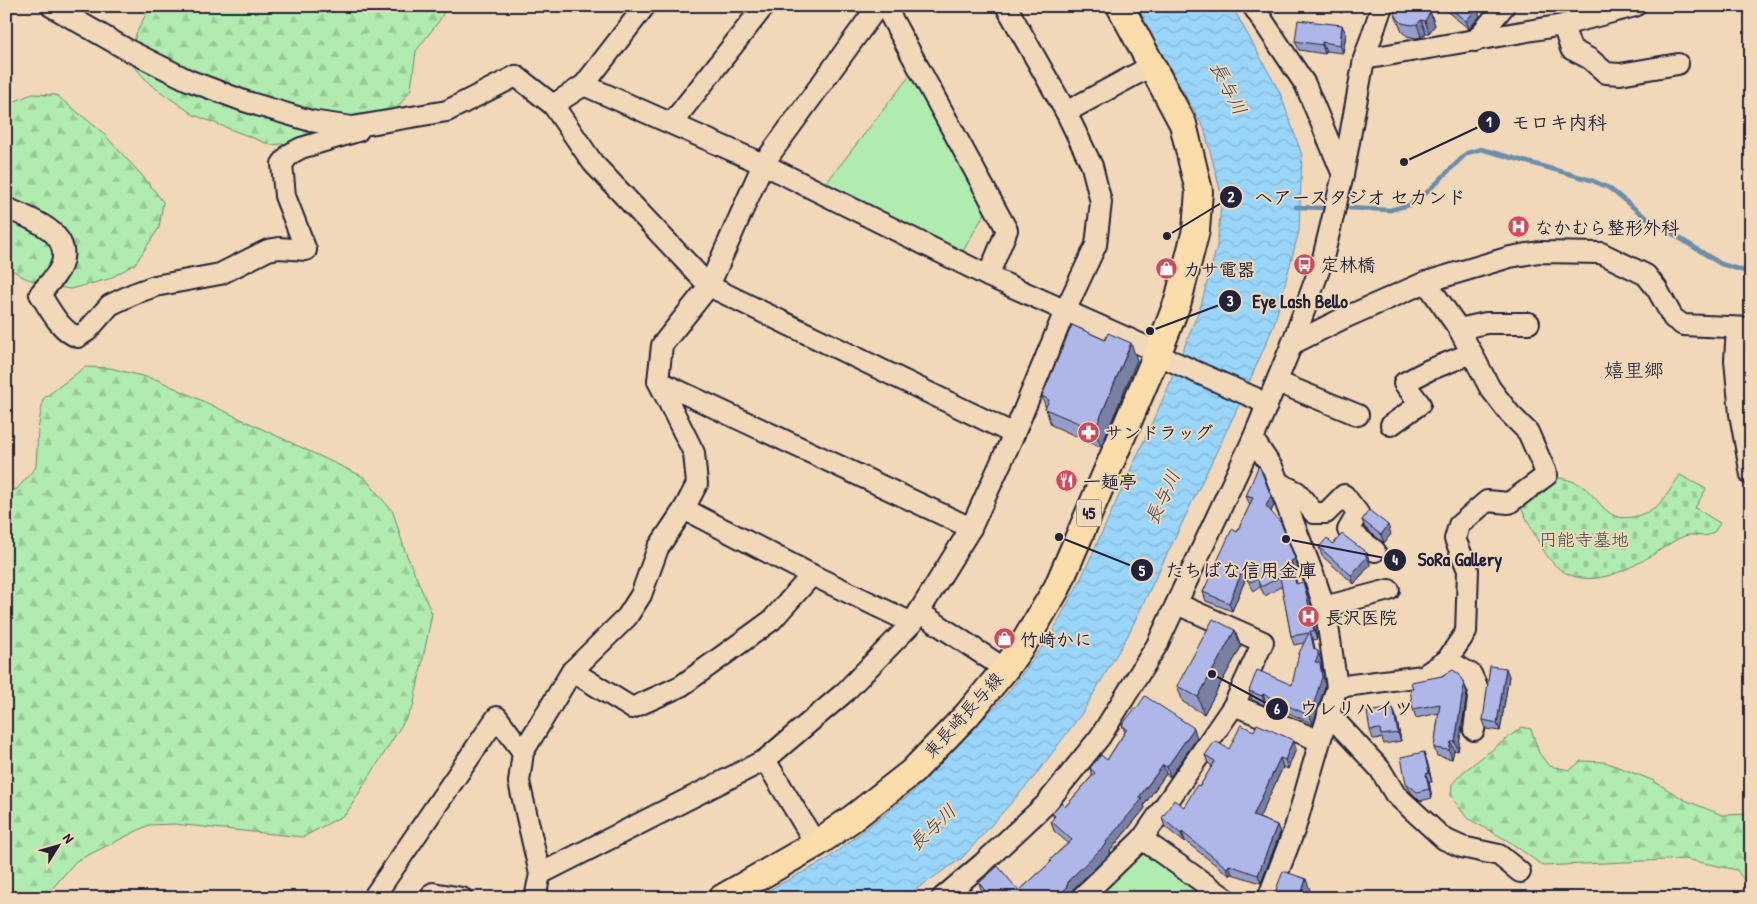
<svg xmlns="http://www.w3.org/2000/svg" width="1757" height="904" font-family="'Patrick Hand','Klee One',sans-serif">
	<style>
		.forest { fill: url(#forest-firs); stroke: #698675 }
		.cemetery { fill: url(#cemetery-stones); stroke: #698675 }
		.park { fill: #b0ebaf; stroke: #698675 }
		.water { fill: url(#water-waves); stroke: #698eae }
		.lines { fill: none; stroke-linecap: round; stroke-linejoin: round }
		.stream { stroke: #698eae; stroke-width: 4.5 }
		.minor-casing { stroke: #22223b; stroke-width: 24 }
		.major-casing { stroke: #22223b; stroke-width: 30 }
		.minor { stroke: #f0d8b8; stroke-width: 20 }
		.major { stroke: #faddab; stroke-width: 26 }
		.wall { fill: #969dc8; stroke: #22223b }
		.shaded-wall { fill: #7a80a2; stroke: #22223b }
		.building { fill: #afb7e8; stroke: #22223b }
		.labels { text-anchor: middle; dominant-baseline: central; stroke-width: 4; stroke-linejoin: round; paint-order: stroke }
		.shield { fill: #f0d8b8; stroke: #605960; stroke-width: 1 }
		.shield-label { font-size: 16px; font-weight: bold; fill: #22223b }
		.poi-label { font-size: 18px; font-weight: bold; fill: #22223b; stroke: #f0d8b8; text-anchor: start }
		.park-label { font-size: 18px; fill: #3e4a52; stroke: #f0d8b8 }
		.street-label { font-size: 18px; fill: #22223b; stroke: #f0d8b8 }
		.water-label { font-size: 19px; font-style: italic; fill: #3a4661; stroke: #f0d8b8 }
		.quarter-label { font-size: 20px; fill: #22223b; stroke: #f0d8b8 }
		.leader { fill: none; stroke: #22223b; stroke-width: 2 }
		.callout-dot { fill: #22223b; stroke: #f0d8b8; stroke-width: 2 }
		.mark-label { font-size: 15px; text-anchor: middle; font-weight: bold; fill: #fff }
		.callout-label { font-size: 19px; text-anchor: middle; font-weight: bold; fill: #22223b; stroke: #f0d8b8; stroke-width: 4; stroke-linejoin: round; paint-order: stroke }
	</style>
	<defs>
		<pattern id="forest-firs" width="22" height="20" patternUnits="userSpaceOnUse" patternTransform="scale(1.25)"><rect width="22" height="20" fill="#b0ebaf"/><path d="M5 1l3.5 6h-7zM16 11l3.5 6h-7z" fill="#97c997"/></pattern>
		<pattern id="cemetery-stones" width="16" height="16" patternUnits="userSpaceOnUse" patternTransform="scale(1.25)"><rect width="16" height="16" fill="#b0ebaf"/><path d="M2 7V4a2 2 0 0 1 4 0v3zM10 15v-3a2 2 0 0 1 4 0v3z" fill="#97c997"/></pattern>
		<pattern id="water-waves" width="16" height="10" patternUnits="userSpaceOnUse" patternTransform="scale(1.25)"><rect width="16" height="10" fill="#99d6fa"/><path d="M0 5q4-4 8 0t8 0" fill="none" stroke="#84b7d7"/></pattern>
	</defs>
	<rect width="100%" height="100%" fill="#f0d8b8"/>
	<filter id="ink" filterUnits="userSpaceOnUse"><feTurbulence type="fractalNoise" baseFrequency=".02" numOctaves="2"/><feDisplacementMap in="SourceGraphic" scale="10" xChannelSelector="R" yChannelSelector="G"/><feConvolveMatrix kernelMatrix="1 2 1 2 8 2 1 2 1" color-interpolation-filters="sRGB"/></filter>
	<g filter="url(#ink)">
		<!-- forest -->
		<g class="forest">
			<path d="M150,6H447L439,21L416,51L411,89L390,118L344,138L271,145L194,115L151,85L129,61L136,34Z"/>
			<path d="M32,94L56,95L101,131L147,181L163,202L159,228L135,264L109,279L70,289L44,285L23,277L6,266V105Z"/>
			<path d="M85,367L110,368L158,380L364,477L393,512L405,551L432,614L413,707L346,814L303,837L174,824L149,825L76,861L44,898H6V492L17,489L36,467L38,430L43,399Z"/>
			<path d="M1522,727L1531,729L1539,753L1549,766L1570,770L1581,761L1605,762L1652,780L1685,800L1722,815L1751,814V890L1737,870L1685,859L1543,866L1510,842L1467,818L1451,796L1452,784L1463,772Z"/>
		</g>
		<!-- cemetery -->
		<path class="cemetery" d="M1680,475L1706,489L1695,508L1720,523C1718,526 1716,530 1714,532C1706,539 1697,534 1688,535C1683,536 1678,539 1674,541C1643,561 1593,597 1557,567C1543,556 1527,518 1518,502C1527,495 1539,483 1549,479C1556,477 1562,478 1568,480C1591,485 1596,505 1613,515C1627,522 1646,514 1657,506C1666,498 1673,485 1680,475Z"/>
		<!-- park -->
		<g class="park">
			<path d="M911,74L987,209L962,253L828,188L827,182Z"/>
			<path d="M1142,849L1212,898H1094Z"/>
		</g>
		<!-- water -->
		<path class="water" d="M1134,6H1232L1280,93L1302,155L1299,231L1274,325L1239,405L1128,635L1082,713L1034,777L962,858L903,898H754L826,860L913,792L1006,695L1049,638L1079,583L1168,388L1201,305L1217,246L1222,197L1204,128Z"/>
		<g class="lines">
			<!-- stream -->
			<g class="stream">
				<path d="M1296,207L1325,208"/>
				<path d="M1346,208L1390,210L1409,205L1425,194L1467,153L1481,149L1591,180L1609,188L1644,216L1721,264L1751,273"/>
			</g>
			<defs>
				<g id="minor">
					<path d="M51,6L126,49L188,80L244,101L311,121L352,127L447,111L516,76L553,105L593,163L709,286L1014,434"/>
					<path d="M885,6L1007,230L988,276"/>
					<path d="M1253,6L1305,84L1343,175"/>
					<path d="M1563,25L1571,49L1590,59L1606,73L1620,74L1678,64"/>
					<path d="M1475,41L1504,6"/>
					<path d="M1364,59L1563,25L1635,6"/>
					<path d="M584,85L763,164L988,276L1158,352L1167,359L1255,398L1267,406"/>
					<path d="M553,105L584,85L645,6"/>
					<path d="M1066,112L1153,65"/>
					<path d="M672,123L764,6"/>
					<path d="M6,208C29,218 74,232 61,266C57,276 47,285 40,294C49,308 61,332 78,337L87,331L110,305L133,294L155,286L220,274L268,250L279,248L306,250L285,196L282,164L290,154L301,148L358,131"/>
					<path d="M1737,328L1735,360L1740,414L1751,475"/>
					<path d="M1459,329L1486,323H1529"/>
					<path d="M1292,344L1344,318L1426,282L1510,257L1539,252L1601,253L1646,275L1657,289L1673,318L1683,325L1751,328"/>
					<path d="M658,381L971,528"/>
					<path d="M1277,382L1358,415"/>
					<path d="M1391,425L1420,404L1404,383L1429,370L1472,353"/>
					<path d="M1253,439L1273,469L1316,582L1326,613L1337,687L1320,741L1295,828L1268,898"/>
					<path d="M1279,483L1297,492L1314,513H1326L1344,495L1358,513L1348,530L1375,551"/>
					<path d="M684,509L812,575L912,623"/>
					<path d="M1324,607L1389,590"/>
					<path d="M919,612L1005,669"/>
					<path d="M1447,660L1471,674L1479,691L1474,730"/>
					<path d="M572,671L632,708L681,686L772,620L812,575"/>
					<path d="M1337,687L1423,676L1447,660L1466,632L1468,570L1455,539L1459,525L1487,501L1509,503L1547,475L1528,432L1510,414L1490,388L1459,329L1426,282"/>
					<path d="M1234,705L1320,741"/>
					<path d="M1328,713L1380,769L1395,794L1444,839L1462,847L1499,855L1520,872"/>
					<path d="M765,760L816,844"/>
					<path d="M1142,839L1225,898"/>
					<path d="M540,874L765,760L845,692L912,623L971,528L1014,434L1065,311L1096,245L1101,202L1092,166L1066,112L1006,6"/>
					<path d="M433,893L462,898"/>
					<path d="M373,898L497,717L523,752"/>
					<path d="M535,898L540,874L519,782L523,752L572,671L627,617L641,595L658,548L684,509L697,484L694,453L658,381L662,345L709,286L763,164L878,6"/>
					<path d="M942,898L982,864L1045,805L1100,737L1157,645L1253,439L1292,344L1322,262L1343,175L1364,59L1382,6"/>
					<path d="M1081,898L1142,839L1234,705L1263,642L1177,604"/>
				</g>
				<path id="major" d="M722,898L816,844L853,818L912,772L967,715L1005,669L1025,641L1057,588L1163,340L1178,301L1196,230L1199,191L1183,124L1120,6"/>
			</defs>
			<!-- minor casing -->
			<use href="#minor" class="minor-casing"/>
			<!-- major casing -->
			<use href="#major" class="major-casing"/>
			<!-- minor -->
			<use href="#minor" class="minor"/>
			<!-- major -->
			<use href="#major" class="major"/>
		</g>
		<!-- wall -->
		<g class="wall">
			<path d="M1324,6H1344L1342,13Z"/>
			<path d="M1440,6H1475L1480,16L1469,29Z"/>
			<path d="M1394,12H1430L1435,25L1429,33H1426L1421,37L1416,38L1407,36L1402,32Z"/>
			<path d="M1346,34L1343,53L1326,51L1325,54L1299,50L1295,41Z"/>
			<path d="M1137,360L1101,447L1051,425L1042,396Z"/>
			<path d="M1246,496L1274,505L1271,512L1298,568L1294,570L1297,584L1310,601L1317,639L1313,640L1315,650L1321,660L1322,665L1321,667L1323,672L1325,686L1313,724L1266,703L1265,705L1252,700L1249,691L1292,685L1304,643L1294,645L1291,636L1282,586L1265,596L1260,587L1254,591L1246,578L1232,611L1206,601L1203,592L1237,532L1250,505Z"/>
			<path d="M1362,520L1391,534L1384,543L1365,528Z"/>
			<path d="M1333,544L1367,553L1370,565L1354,584L1322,556L1319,547Z"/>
			<path d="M1235,630L1241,647L1204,714L1183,702L1177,686Z"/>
			<path d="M1509,676L1500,731L1486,729L1483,720Z"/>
			<path d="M1464,684L1467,693L1458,751L1454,750L1452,759L1437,756L1434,748L1439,713L1416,718L1413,709Z"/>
			<path d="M1396,716L1401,741L1384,744L1382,738L1373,739L1370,730Z"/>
			<path d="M1122,725L1197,738L1170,777L1166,774L1144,805L1145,808L1110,851L1111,853L1073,889L1070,898H987L982,892L979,883L1019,891L1051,862L1050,860L1068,843L1054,831L1051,821L1054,818L1052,813L1065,807L1092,776L1090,768L1107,760L1125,732Z"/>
			<path d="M1254,731L1296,749L1288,769L1283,767L1259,818L1277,825L1280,833L1261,883L1232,874L1230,876L1185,841L1184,842L1165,827L1162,818L1184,807L1200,786L1212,766L1208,763L1205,755L1229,749Z"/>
			<path d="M1427,761L1432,782H1429L1432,798L1420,801L1410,791L1406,783Z"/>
		</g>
		<!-- shaded-wall -->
		<g class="shaded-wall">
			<path d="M1339,6H1344L1342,13Z"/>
			<path d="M1477,8L1480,16L1469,29L1466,21Z"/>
			<path d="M1430,12L1435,25L1429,33L1425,21Z"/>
			<path d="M1421,20L1426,33L1421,37L1417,24Z"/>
			<path d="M1342,25L1346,34L1343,53L1340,45Z"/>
			<path d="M1322,42L1326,51L1325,54L1322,45Z"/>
			<path d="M1131,343L1137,360L1101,447L1095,430Z"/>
			<path d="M1271,496L1274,505L1269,515L1266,506Z"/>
			<path d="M1388,525L1391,534L1384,543L1381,535Z"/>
			<path d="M1367,553L1370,565L1354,584L1351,575Z"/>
			<path d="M1295,559L1298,568L1294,570L1299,593L1296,584L1291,561Z"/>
			<path d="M1243,569L1246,578L1232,611L1229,603Z"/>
			<path d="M1303,582L1310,601L1317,639L1314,631Z"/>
			<path d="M1235,630L1241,647L1204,714L1198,697Z"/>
			<path d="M1310,631L1313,640L1317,658L1314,649Z"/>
			<path d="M1318,651L1321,660L1322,665L1321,667L1323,672L1325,686L1313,724L1310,716L1315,662Z"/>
			<path d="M1506,668L1509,676L1500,731L1497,723Z"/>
			<path d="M1464,684L1467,693L1458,751L1455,742Z"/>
			<path d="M1263,694L1266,703L1265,705L1262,696Z"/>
			<path d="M1393,708L1396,716L1401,741L1398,733Z"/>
			<path d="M1194,728L1197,738L1170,777L1167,767Z"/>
			<path d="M1293,740L1296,749L1288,769L1285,760Z"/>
			<path d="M1451,742L1454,750L1452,759L1449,750Z"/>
			<path d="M1424,752L1427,761L1432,782L1429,773Z"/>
			<path d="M1280,758L1283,767L1256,825L1253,816Z"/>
			<path d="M1163,765L1166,774L1144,805L1145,808L1110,851L1111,853L1073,889L1070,898H1059L1058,896L1069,880L1106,842Z"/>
			<path d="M1426,774L1429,782L1432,798L1429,789Z"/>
			<path d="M1277,825L1280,833L1261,883L1258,875Z"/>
			<path d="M1182,832L1185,841L1184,842L1181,834Z"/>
			<path d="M1229,865L1232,874L1230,876L1227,868Z"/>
			<path d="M1306,879L1310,890L1307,898H1300Z"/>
		</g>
		<!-- building -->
		<g class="building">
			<path d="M1398,6H1423L1430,12L1425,21L1421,20L1417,24L1412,25L1402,23L1398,19L1394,12Z"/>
			<path d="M1447,6H1475L1477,8L1466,21Z"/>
			<path d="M1298,20L1342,25L1340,45L1322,42V45L1295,41Z"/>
			<path d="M1072,325L1105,340L1108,333L1131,343L1095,430L1045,409L1049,400L1042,396Z"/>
			<path d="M1259,465L1271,496L1266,506L1281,523L1295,559L1291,561L1296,584L1303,582L1306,592L1314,631H1310L1314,649L1318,651V656L1315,662L1320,663L1322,677L1310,716L1263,694L1262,696L1249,691L1257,670L1292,685L1299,653L1309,633L1291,636L1280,577L1261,587L1257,579L1251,582L1243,569L1229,603L1203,592L1232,529L1237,532L1253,498L1246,496Z"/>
			<path d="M1369,510L1388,525L1381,535L1362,520Z"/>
			<path d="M1342,534L1367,553L1365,555L1367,557L1351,575L1319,547L1327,538L1333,544Z"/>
			<path d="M1213,619L1235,630L1198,697L1177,686Z"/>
			<path d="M1490,666L1506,668L1497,723L1483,720Z"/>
			<path d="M1453,670L1459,674L1464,684L1455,742H1451L1449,750L1434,748L1440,704L1413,709L1410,689H1413L1411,682L1442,676Z"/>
			<path d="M1145,696L1194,728L1167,767L1163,765L1139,797L1142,799L1106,842L1107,843L1069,880L1066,888L1058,896L1059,897V898H991L979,883L998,866L1019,891L1052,861L1050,860L1072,840L1051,821L1055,816L1052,813L1061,803L1065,807L1095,773L1090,768L1101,755L1107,760L1127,729L1122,725L1136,707L1137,708Z"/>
			<path d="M1393,708L1398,733L1381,735L1380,729L1370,730L1367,712Z"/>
			<path d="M1257,724L1293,740L1285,760L1280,758L1253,816L1277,825L1258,875L1229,865L1227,868L1182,832L1181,834L1162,818L1174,800L1184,807L1197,785L1200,786L1215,761L1205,755L1215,741L1229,749L1241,725L1254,731Z"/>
			<path d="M1424,752L1429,773L1426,774L1429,789L1417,792L1406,783L1401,757Z"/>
			<path d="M1283,871L1306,879L1300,898H1273Z"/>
			<path d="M1347,894L1352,898H1345Z"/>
		</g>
	</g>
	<!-- icons -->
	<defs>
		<symbol id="hospital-disc" viewBox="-11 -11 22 22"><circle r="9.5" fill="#d1495b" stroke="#f0d8b8"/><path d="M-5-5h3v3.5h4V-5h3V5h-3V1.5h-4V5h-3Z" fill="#fff"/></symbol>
		<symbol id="bus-disc" viewBox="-11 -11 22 22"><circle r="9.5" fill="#d1495b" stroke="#f0d8b8"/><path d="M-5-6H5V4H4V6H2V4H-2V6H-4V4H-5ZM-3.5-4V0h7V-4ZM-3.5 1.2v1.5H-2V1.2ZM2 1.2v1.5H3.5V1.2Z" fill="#fff"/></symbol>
		<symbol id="shop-disc" viewBox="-11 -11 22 22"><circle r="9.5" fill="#d1495b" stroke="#f0d8b8"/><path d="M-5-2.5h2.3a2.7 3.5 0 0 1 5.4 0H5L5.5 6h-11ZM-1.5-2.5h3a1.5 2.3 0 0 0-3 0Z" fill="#fff"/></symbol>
		<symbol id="pharmacy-disc" viewBox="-11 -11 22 22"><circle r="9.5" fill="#d1495b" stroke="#f0d8b8"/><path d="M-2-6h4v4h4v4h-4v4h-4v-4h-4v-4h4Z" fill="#fff"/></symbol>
		<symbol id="restaurant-disc" viewBox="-11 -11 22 22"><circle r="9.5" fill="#d1495b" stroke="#f0d8b8"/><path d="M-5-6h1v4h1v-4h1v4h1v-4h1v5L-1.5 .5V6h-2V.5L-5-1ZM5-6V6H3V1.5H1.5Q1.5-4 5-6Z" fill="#fff"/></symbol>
	</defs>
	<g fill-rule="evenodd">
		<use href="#hospital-disc" x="1506" y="214" width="25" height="25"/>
		<use href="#bus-disc" x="1292" y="252" width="25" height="25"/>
		<use href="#shop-disc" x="1154" y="256" width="25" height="25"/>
		<use href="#pharmacy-disc" x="1076" y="420" width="25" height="25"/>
		<use href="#restaurant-disc" x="1054" y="468" width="25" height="25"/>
		<use href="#hospital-disc" x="1296" y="604" width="25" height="25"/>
		<use href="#shop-disc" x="992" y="626" width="25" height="25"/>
	</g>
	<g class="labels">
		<!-- shield labels -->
		<rect class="shield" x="1076.5" y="499.5" width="25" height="27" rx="4"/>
		<g class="shield-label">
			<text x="1089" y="513">45</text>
		</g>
		<!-- poi labels -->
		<g class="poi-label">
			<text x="1535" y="227">なかむら整形外科</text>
			<text x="1321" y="264">定林橋</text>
			<text x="1183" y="269">カサ電器</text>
			<text x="1105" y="432">サンドラッグ</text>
			<text x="1083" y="481">一麺亭</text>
			<text x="1325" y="617">長沢医院</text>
			<text x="1020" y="639">竹崎かに</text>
		</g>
		<!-- park labels -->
		<g class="park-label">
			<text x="1584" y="539">円能寺墓地</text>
		</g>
		<!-- street labels -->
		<g class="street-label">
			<text transform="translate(963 715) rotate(-48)">東長崎長与線</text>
		</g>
		<!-- water labels -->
		<g class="water-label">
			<text transform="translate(1229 88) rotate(63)">長与川</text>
			<text transform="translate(1162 497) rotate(-65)">長与川</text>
			<text transform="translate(932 827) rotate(-44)">長与川</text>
		</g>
		<!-- quarter labels -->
		<g class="quarter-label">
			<text x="1634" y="369">嬉里郷</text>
		</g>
	</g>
	<!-- callouts -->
	<path class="leader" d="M1404 162L1489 122M1167 236L1231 197M1150 331L1230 301M1286 539L1395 560M1059 537L1142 570M1212 674L1277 709"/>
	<g class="callout-dot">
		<circle cx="1404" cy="162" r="5"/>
		<circle cx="1167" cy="236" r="5"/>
		<circle cx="1150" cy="331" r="5"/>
		<circle cx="1286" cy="539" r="5"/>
		<circle cx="1059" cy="537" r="5"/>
		<circle cx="1212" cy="674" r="5"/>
		<circle cx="1489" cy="122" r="12"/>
		<circle cx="1231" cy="197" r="12"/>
		<circle cx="1230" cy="301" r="12"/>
		<circle cx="1395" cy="560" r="12"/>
		<circle cx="1142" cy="570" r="12"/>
		<circle cx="1277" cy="709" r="12"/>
	</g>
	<g class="mark-label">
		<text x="1489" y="127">1</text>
		<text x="1231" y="202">2</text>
		<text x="1230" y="306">3</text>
		<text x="1395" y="565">4</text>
		<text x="1142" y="576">5</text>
		<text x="1277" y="714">6</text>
	</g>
	<g class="callout-label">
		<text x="1559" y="129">モロキ内科</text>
		<text x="1360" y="204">ヘアースタジオ セカンド</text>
		<text x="1300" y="308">Eye Lash Bello</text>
		<text x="1460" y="566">SoRa Gallery</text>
		<text x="1241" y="577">たちばな信用金庫</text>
		<text x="1356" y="715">ウレリハイツ</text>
	</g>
	<!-- margin -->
	<rect width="1757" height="904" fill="none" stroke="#f0d8b8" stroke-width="25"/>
	<rect x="12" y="12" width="1732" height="879" fill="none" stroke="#22223b" stroke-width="2" filter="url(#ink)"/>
	<!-- north arrow -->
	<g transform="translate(58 846) rotate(53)" stroke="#f0d8b8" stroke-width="4" paint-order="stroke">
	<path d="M0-4L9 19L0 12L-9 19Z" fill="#22223b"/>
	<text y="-8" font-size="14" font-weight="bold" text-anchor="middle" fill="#22223b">N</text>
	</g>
</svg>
